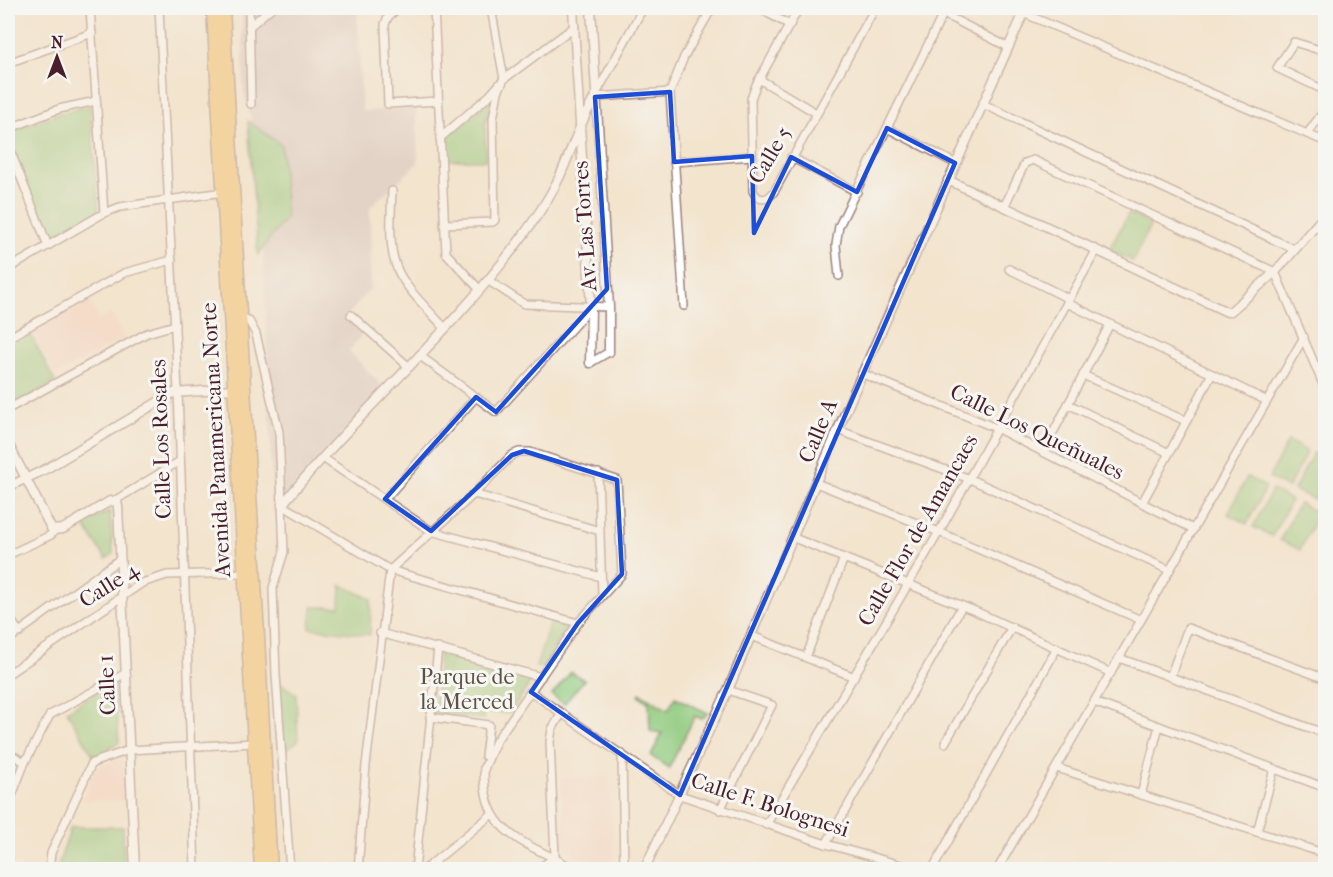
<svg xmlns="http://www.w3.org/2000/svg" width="1333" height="877" font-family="'IM FELL French Canon',serif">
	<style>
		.built { fill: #f6d2c4 }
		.industrial { fill: #d1bfbe }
		.green { fill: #91ca7e; stroke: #6e7454; stroke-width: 1.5 }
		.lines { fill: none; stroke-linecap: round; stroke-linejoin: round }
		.minor-casing { stroke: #9e827c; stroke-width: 10 }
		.tertiary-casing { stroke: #9e827c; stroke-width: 11 }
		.trunk-casing { stroke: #9e827c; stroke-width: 15 }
		.minor { stroke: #fff; stroke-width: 7 }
		.tertiary { stroke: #fff; stroke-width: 8 }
		.trunk { stroke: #f3c26a; stroke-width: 12 }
		.marked { fill: none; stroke: #1d4ed8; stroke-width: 4.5; stroke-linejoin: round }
		.labels { text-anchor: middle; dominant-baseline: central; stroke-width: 6; stroke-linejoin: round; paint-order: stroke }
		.street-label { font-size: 22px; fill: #4a1f2b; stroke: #f6f6f2 }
		.park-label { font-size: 22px; fill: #5f5244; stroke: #f6f6f2 }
	</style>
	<rect width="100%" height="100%" fill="#f6f6f2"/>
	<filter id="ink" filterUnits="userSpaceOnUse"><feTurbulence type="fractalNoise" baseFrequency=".0167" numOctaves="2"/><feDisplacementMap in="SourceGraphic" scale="12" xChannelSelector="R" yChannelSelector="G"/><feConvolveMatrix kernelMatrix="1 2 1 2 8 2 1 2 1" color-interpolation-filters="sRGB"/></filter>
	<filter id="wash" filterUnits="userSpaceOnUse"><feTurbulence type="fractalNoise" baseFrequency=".008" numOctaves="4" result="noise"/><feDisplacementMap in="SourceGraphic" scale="24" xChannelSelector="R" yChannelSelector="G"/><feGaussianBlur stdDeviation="1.35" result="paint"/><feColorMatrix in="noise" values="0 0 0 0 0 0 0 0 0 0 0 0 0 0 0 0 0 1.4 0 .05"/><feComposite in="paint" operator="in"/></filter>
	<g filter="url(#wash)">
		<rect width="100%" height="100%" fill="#f3e4ce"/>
		<!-- built -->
		<g class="built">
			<path d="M88,299L99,320L111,314L124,338L56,375L31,329Z"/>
			<path d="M123,756L125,800L82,801L96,768Z"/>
			<path d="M609,776L615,869H599L564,850L561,778Z"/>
		</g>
		<!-- industrial -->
		<path class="industrial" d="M242,8H357L362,111L416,108L418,163L370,207L371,288L347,316L363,333L349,351L384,388L273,512L263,236L251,120L244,93Z"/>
		<!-- green -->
		<g class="green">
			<path d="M492,99L485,123L486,160H447L446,137Z"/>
			<path d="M90,106L99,213L48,239L8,139V133L60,113Z"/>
			<path d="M248,121L281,145L286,217L258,255Z"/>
			<path d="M1129,213L1151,224L1133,261L1109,250Z"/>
			<path d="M27,327L55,382L8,409V338Z"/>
			<path d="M1288,441L1307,451L1288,488L1269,478Z"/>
			<path d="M1313,453L1326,459L1325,476L1314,500L1294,490Z"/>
			<path d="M1247,477L1266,487L1247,524L1228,514Z"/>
			<path d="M1272,490L1291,500L1272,536L1253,527Z"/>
			<path d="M1299,503L1318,513L1300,550L1280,540Z"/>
			<path d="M110,511L113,554L106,559L83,524Z"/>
			<path d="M341,585L371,599L370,635L310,628L312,607H340Z"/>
			<path d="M550,622L567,627L542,668L536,667Z"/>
			<path d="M439,654L527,678L530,683L510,713L484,712L483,719L434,713Z"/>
			<path d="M571,672L584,680L564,704L552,695Z"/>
			<path d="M114,680L119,742L94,757L67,711Z"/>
			<path d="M278,682L296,694L298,741L284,751Z"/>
			<path d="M640,693L668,710L675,697L708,713L702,719L695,716L669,768L651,756L662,733L650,731L649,703L639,695Z"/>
			<path d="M71,827H123L124,869H57Z"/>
		</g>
	</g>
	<g filter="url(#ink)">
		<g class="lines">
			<defs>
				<g id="minor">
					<path d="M90,8L104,213"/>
					<path d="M159,8L178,391L195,870"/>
					<path d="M249,8L251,104"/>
					<path d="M398,8L388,17L385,24L388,104L438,101"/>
					<path d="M434,8L446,253L480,290"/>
					<path d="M758,8L790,25"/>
					<path d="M799,8L756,85L751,99L753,191C759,203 769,200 775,190L875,8"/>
					<path d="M932,8L1008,47"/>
					<path d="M1023,13L1326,142"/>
					<path d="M249,27L271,8"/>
					<path d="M1326,52L1294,42L1277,68L1326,91"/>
					<path d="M8,63L92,33"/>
					<path d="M759,79L816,113"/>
					<path d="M596,94L643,8"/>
					<path d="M595,97L670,92"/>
					<path d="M983,104L1294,249"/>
					<path d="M887,128L955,163"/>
					<path d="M8,129L59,109L96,101"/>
					<path d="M1307,134L1326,108"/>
					<path d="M440,138L489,96L504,79L574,27"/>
					<path d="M8,145L48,246"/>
					<path d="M791,157L857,192"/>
					<path d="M674,162L752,156"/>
					<path d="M392,191C388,270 391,271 445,328"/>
					<path d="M1004,207L1025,163L1033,160L1275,272L1326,391"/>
					<path d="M444,224L493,222L495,220L493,119L498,92L504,79L491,8"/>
					<path d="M8,269L104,213L120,207L223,192"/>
					<path d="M1009,269L1069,299"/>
					<path d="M839,276L836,245L839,226L943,14"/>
					<path d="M489,281L524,304L609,307"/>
					<path d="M1067,303L1265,400"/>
					<path d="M684,306L670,92L684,57L712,8"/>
					<path d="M351,315L408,366"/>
					<path d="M241,316L249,321L256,334L279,432L284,552L273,588L276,675L290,870"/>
					<path d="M8,338L124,273L172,260"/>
					<path d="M419,355L496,412L591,307"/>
					<path d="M590,363L609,352"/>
					<path d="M863,374L996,428L1193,529"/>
					<path d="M1083,375L1186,421"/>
					<path d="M1068,404L1169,453"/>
					<path d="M8,409L147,333L175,325"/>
					<path d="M838,430L970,479L1169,570"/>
					<path d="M1043,452L1110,324"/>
					<path d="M323,458L431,531L601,577"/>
					<path d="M598,473L602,595"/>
					<path d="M816,483L939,532L1141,620"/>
					<path d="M474,494L600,531"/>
					<path d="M385,499L476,397"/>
					<path d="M114,501L180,461"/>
					<path d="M1142,503L1212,374"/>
					<path d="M282,505L390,570L578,623"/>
					<path d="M794,538L975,611L1111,673"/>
					<path d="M8,555L51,535L54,531"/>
					<path d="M8,616L20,633"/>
					<path d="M380,633L541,677"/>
					<path d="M752,636L854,677"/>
					<path d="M8,640L120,559"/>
					<path d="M806,657L844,558"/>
					<path d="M1119,658L1326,734"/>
					<path d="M8,674L142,583L167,575L244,573"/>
					<path d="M1170,677L1188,628L1326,679"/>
					<path d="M531,692L680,795L826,844L919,870"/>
					<path d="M1094,702L1326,788"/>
					<path d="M430,717L489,725L485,756"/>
					<path d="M945,743L1012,627"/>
					<path d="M8,753L25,762"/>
					<path d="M622,754L624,870"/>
					<path d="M484,767C482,837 525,840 576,870"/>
					<path d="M1057,768L1326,854"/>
					<path d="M1141,795L1159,726"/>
					<path d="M8,806L25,762L50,715L124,674"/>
					<path d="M720,810L772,705L728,690"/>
					<path d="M766,825L939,532L1096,251"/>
					<path d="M1257,832L1274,769"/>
					<path d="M826,844L962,606"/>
					<path d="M49,870L51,853L92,763L129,750L254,743"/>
					<path d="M358,870L366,765L390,570L474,494L512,455L519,452H530L617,480L622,574L578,623L496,741L484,769"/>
					<path d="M415,870L438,648"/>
					<path d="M424,870L491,815"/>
					<path d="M537,870L555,857L550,742L552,729L562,713"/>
					<path d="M932,870L1057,648"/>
					<path d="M997,870L1304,337"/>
				</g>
				<g id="tertiary">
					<path d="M573,8L591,307L590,363"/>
					<path d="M591,8L609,307V352"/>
					<path d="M948,180L1227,312L1231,311L1275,272L1326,214"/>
					<path d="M8,443L52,530L63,529L110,501L117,502L118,506L135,870"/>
					<path d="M8,487L46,469L173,393L234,389"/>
					<path d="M282,505C357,412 451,334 522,237C536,218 550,197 560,176C572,149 580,122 595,97"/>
					<path d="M644,870L728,690L854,392L1026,8"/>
				</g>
				<g id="trunk">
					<path d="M213,8L261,870"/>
					<path d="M223,8L271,870"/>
				</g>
			</defs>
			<!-- minor casing -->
			<use href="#minor" class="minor-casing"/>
			<!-- tertiary casing -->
			<use href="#tertiary" class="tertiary-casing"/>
			<!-- trunk casing -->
			<use href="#trunk" class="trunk-casing"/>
			<!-- minor -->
			<use href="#minor" class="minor"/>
			<!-- tertiary -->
			<use href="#tertiary" class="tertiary"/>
			<!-- trunk -->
			<use href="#trunk" class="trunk"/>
		</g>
	</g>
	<!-- marked area -->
	<path d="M0 0H1333V877H0ZM670,92L674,162L752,156L754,233L791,157L857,192L887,128L955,163L680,795L531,692L578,623L622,574L617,480L524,451L512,455L431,531L385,499L476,397L496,412L607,289L595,97Z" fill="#f3e4ce" fill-opacity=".55" fill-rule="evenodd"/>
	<path class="marked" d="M670,92L674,162L752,156L754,233L791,157L857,192L887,128L955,163L680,795L531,692L578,623L622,574L617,480L524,451L512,455L431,531L385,499L476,397L496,412L607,289L595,97Z"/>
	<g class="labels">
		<!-- street labels -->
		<g class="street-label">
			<text transform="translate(770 155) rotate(-59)">Calle 5</text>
			<text transform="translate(585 226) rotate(-94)">Av. Las Torres</text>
			<text transform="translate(818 431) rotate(-67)">Calle A</text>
			<text transform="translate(1037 432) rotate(26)">Calle Los Queñuales</text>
			<text transform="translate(161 439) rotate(-92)">Calle Los Rosales</text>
			<text transform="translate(216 440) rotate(-93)">Avenida Panamericana Norte</text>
			<text transform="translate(918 530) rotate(-60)">Calle Flor de Amancaes</text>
			<text transform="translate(109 585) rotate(-32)">Calle 4</text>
			<text transform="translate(107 685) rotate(-93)">Calle 1</text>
			<text transform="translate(770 805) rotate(18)">Calle F. Bolognesi</text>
		</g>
		<!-- park labels -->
		<g class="park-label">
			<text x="467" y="677">Parque de<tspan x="467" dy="25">la Merced</tspan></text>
		</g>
	</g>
	<!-- margin -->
	<rect width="1333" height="877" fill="none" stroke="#f6f6f2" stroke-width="30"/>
	<!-- north arrow -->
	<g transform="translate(57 57)" stroke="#f6f6f2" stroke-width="4.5" paint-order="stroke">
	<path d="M0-4.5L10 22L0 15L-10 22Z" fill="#4a1f2b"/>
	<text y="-9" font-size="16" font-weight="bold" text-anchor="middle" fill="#4a1f2b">N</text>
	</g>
</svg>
